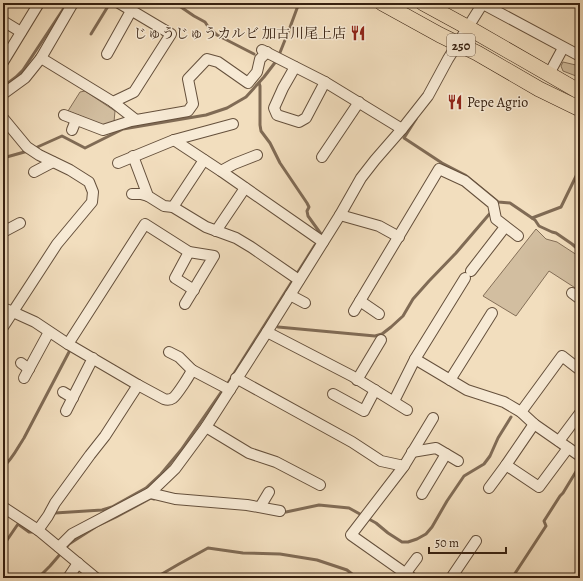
<svg xmlns="http://www.w3.org/2000/svg" width="583" height="581" font-family="Alegreya,'Noto Serif JP',serif">
	<style>
		.green { fill: #d2bea0; stroke: #846f58 }
		.lines { fill: none; stroke-linecap: round; stroke-linejoin: round }
		.stream { stroke: #806b55; stroke-width: 3 }
		.minor-casing { stroke: #65503c; stroke-width: 12 }
		.highway-casing { stroke: #362010; stroke-width: 16 }
		.minor { stroke: #f7ead5; stroke-width: 10 }
		.highway { stroke: #f2debe; stroke-width: 15 }
		.labels { text-anchor: middle; dominant-baseline: central; stroke-width: 3; stroke-linejoin: round; paint-order: stroke }
		.shield { fill: #f7ead5; stroke: #705d4b; stroke-width: 1 }
		.shield-label { font-size: 13px; font-weight: bold; fill: #362010 }
		.poi-label { font-size: 14px; fill: #362010; stroke: #f7ead5; text-anchor: end }
	</style>
	<rect width="100%" height="100%" fill="#f2debe"/>
	<filter id="stains"><feTurbulence type="fractalNoise" baseFrequency=".005" numOctaves="4"/><feColorMatrix values="0 0 0 0 .2 0 0 0 0 .09 0 0 0 0 .02 0 0 0 .5 -.17"/></filter>
	<radialGradient id="worn" r=".72"><stop offset=".6" stop-color="#630" stop-opacity="0"/><stop offset="1" stop-color="#630" stop-opacity=".3"/></radialGradient>
	<!-- green -->
	<g class="green">
		<path d="M563,62L580,66V75L576,76L563,71L561,66Z"/>
		<path d="M85,91L115,111L114,122L104,126L68,111L80,92Z"/>
		<path d="M536,229L546,239L557,242L580,257V291L549,271L516,316L483,296Z"/>
	</g>
	<g class="lines">
		<!-- stream -->
		<g class="stream">
			<path d="M175,3L194,16L205,22L209,28L217,35L254,54"/>
			<path d="M91,34L110,3"/>
			<path d="M259,83L260,86V125L261,131L270,143L280,163L307,203L309,207L307,211L308,216L321,234"/>
			<path d="M3,87L16,77L23,70L66,5"/>
			<path d="M416,119L404,138L442,163L465,175L498,202L510,203L535,220L539,226L552,232L556,233L572,244L580,251"/>
			<path d="M33,149L62,136L85,148L123,129L206,115L227,108L246,97L264,77L277,60L289,30L299,3"/>
			<path d="M3,158L28,151"/>
			<path d="M532,218L561,207L580,168"/>
			<path d="M278,327L375,336L382,334L391,327L403,316L413,299L429,281L456,253L492,211"/>
			<path d="M228,383L315,245"/>
			<path d="M3,467C12,460 18,447 24,438L69,352"/>
			<path d="M281,512H286L319,505L349,508L376,523L388,533L402,542H408L417,539L426,534L432,527L447,501L464,476L484,464L490,456L498,438L511,417"/>
			<path d="M55,513L102,510L112,507L146,488L161,474L181,450L222,391"/>
			<path d="M3,546L18,524L29,532H32"/>
			<path d="M38,578L50,566L69,544L97,526L116,517L151,498L154,499"/>
			<path d="M155,578L179,564L208,548L243,553L280,554L317,560L347,570L357,578"/>
			<path d="M512,578L546,526L544,521L560,496L563,493L580,465"/>
		</g>
		<defs>
			<g id="minor">
				<path d="M483,4L580,56"/>
				<path d="M3,21L21,32"/>
				<path d="M262,50L325,82L402,129"/>
				<path d="M107,54L131,11"/>
				<path d="M41,58L113,102L134,92L171,34L119,3"/>
				<path d="M3,62L39,3"/>
				<path d="M295,67L283,88L274,108L277,115L299,122L306,118L325,82"/>
				<path d="M549,74L563,48"/>
				<path d="M3,94L25,78L41,58L73,3"/>
				<path d="M113,102L136,120"/>
				<path d="M64,115L103,130L131,121L188,111L193,104L188,79L207,59L218,62L248,83L257,72L260,59L267,52"/>
				<path d="M3,118L27,147L39,155L70,170L89,182L93,192L92,202L57,244L3,327"/>
				<path d="M72,130L76,120"/>
				<path d="M174,140L221,171L323,242"/>
				<path d="M133,156L148,196L164,206L173,207L206,227L236,238L251,247L299,280"/>
				<path d="M322,157L359,102"/>
				<path d="M118,163L174,140L233,124"/>
				<path d="M221,171L234,164L257,155"/>
				<path d="M34,172L53,162"/>
				<path d="M132,194H141L148,196"/>
				<path d="M173,207L204,160"/>
				<path d="M340,215L379,226L399,237"/>
				<path d="M216,231L245,188"/>
				<path d="M3,232L20,223"/>
				<path d="M189,252L175,278L194,290"/>
				<path d="M471,271L505,227"/>
				<path d="M572,293L580,299"/>
				<path d="M290,295L305,303"/>
				<path d="M360,301L379,314"/>
				<path d="M3,308L13,312L35,322L68,344L138,385L164,399C167,400 170,400 173,398C177,395 190,375 192,370L230,390"/>
				<path d="M354,311L439,169L465,181L493,204L496,219L518,236"/>
				<path d="M267,332L352,376L407,410"/>
				<path d="M68,344L145,224L189,252L214,256L185,304"/>
				<path d="M169,352L179,357L192,370"/>
				<path d="M415,359L467,390L504,402L521,412L534,424L580,456"/>
				<path d="M21,363L29,369"/>
				<path d="M24,378L49,332"/>
				<path d="M236,378L352,442L381,461L404,466"/>
				<path d="M357,380L381,340"/>
				<path d="M450,380L492,313"/>
				<path d="M63,392L73,398"/>
				<path d="M333,394L364,411L375,390"/>
				<path d="M394,401L415,359L465,278"/>
				<path d="M66,411L93,358"/>
				<path d="M521,412L562,356L580,370"/>
				<path d="M206,427L249,453L276,462L320,485"/>
				<path d="M559,441L580,413"/>
				<path d="M412,452L436,448L458,461"/>
				<path d="M506,465L539,487L568,448"/>
				<path d="M489,488L506,465L534,424"/>
				<path d="M150,493L175,499L247,505L280,511"/>
				<path d="M422,494L446,454"/>
				<path d="M3,507L38,530L96,578"/>
				<path d="M260,507L269,492"/>
				<path d="M38,530L48,516L55,503L90,455L105,436L138,385"/>
				<path d="M59,547L72,534L150,493L175,469L206,427L267,332L340,215L361,178L375,160L402,129L428,96L448,59L483,3"/>
				<path d="M405,574L417,558"/>
				<path d="M68,578L78,563"/>
				<path d="M412,578L351,535L404,466L433,418"/>
				<path d="M451,578L476,541"/>
			</g>
			<g id="highway">
				<path d="M382,3L440,35L477,53L539,89L580,109"/>
				<path d="M423,3L467,27L580,92"/>
			</g>
		</defs>
		<!-- minor casing -->
		<use href="#minor" class="minor-casing"/>
		<!-- highway casing -->
		<use href="#highway" class="highway-casing"/>
		<!-- minor -->
		<use href="#minor" class="minor"/>
		<!-- highway -->
		<use href="#highway" class="highway"/>
	</g>
	<!-- icons -->
	<defs>
		<symbol id="restaurant-bare" viewBox="-9 -9 18 18"><path d="M-5-6h1v4h1v-4h1v4h1v-4h1v5L-1.5 .5V6h-2V.5L-5-1ZM5-6V6H3V1.5H1.5Q1.5-4 5-6Z" fill="#8f2418" stroke="#f7ead5" stroke-width="2.5" paint-order="stroke"/></symbol>
	</defs>
	<g fill-rule="evenodd">
		<use href="#restaurant-bare" x="347" y="22" width="22" height="22"/>
		<use href="#restaurant-bare" x="444" y="91" width="22" height="22"/>
	</g>
	<g class="labels">
		<!-- shield labels -->
		<rect class="shield" x="447" y="34" width="28" height="22" rx="3"/>
		<g class="shield-label">
			<text x="461" y="45">250</text>
		</g>
		<!-- poi labels -->
		<g class="poi-label">
			<text x="346" y="33">じゅうじゅうカルビ 加古川尾上店</text>
			<text x="467" y="102" text-anchor="start">Pepe Agrio</text>
		</g>
	</g>
	<!-- margin -->
	<rect width="583" height="581" fill="none" stroke="#f2debe" stroke-width="16"/>
	<rect x="4" y="4" width="575" height="573" fill="none" stroke="#362010" stroke-width="2"/>
	<rect x="8" y="8" width="567" height="565" fill="none" stroke="#362010"/>
	<!-- scale -->
	<path d="M429 547v6h77v-6" fill="none" stroke="#362010" stroke-width="2"/>
	<text x="435" y="547" font-size="12" fill="#362010" stroke="#f7ead5" stroke-width="3" paint-order="stroke">50 m</text>
	<rect width="100%" height="100%" filter="url(#stains)"/>
	<rect width="100%" height="100%" fill="url(#worn)"/>
</svg>
